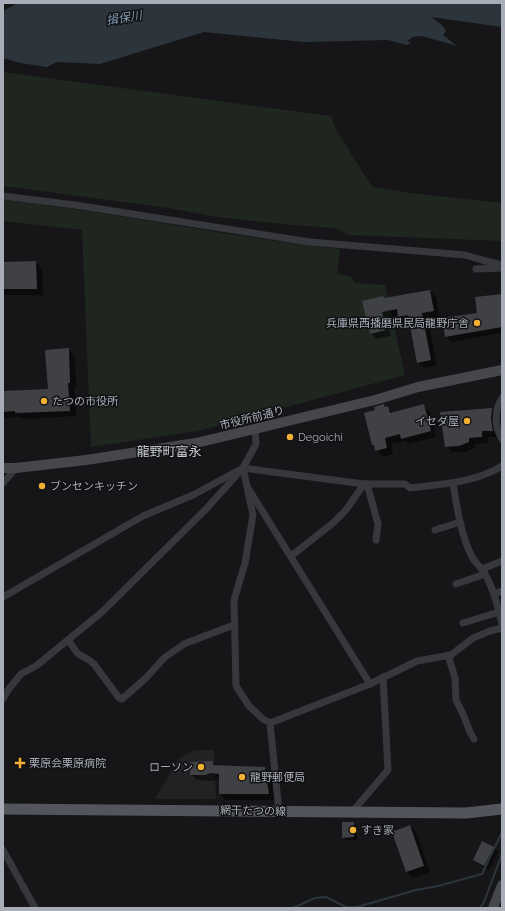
<svg xmlns="http://www.w3.org/2000/svg" width="505" height="911" font-family="Raleway,'Noto Sans JP',sans-serif">
	<style>
		.built { fill: #222225 }
		.green { fill: #1e261f }
		.water { fill: #2c353c }
		.shadow { fill: #0007 }
		.lines { fill: none; stroke-linecap: round; stroke-linejoin: round }
		.stream { stroke: #2c353c; stroke-width: 2 }
		.building { fill: #404145 }
		.street { stroke: #37383d; stroke-width: 7 }
		.secondary { stroke: #45474d; stroke-width: 10 }
		.primary { stroke: #53555c; stroke-width: 11 }
		.poi-dot { fill: #f2b134; stroke: #111113; stroke-width: 1.5 }
		.labels { text-anchor: middle; dominant-baseline: central; stroke-width: 3; stroke-linejoin: round; paint-order: stroke }
		.poi-label { font-size: 11px; fill: #a8adb8; stroke: #111113; text-anchor: start }
		.street-label { font-size: 11px; fill: #a8adb8; stroke: #111113 }
		.water-label { font-size: 12px; font-style: italic; fill: #7f9bb3; stroke: #111113 }
		.quarter-label { font-size: 13px; fill: #c9ccd4; stroke: #111113 }
	</style>
	<rect width="100%" height="100%" fill="#161618"/>
	<!-- built -->
	<path class="built" d="M195,750H214L216,799H155L173,768L178,760L186,754Z"/>
	<!-- green -->
	<g class="green">
		<path d="M3,72L331,116L335,128L372,187L410,193L502,203V241L349,235L336,228L292,225L217,217L169,208L3,186Z"/>
		<path d="M3,200C116,212 227,237 340,249L337,274L351,276L355,283L385,285L405,375L198,431L91,447L82,230L3,221Z"/>
	</g>
	<!-- water -->
	<path class="water" d="M18,3H502V27L431,17L443,26L446,31L443,35L457,46L422,36L413,37L407,41L411,43L407,45L388,40L304,42L204,32L100,64L57,62L47,67L20,63L3,58V11Z"/>
	<!-- shadow -->
	<g class="shadow">
		<path d="M36,262L42,269L43,295H3V263Z"/>
		<path d="M430,291L436,297L439,317L428,319L437,366L424,368L418,362L410,321L405,322L399,315L387,318L391,336L376,339L371,333L384,298Z"/>
		<path d="M502,295V333L452,342L446,336L478,314Z"/>
		<path d="M68,349L75,356L76,389H74L76,416L23,419L20,417L3,418V398L49,390Z"/>
		<path d="M384,405L393,413L423,405L430,412L436,437L409,444L405,441L391,444L393,454L383,457L373,444L376,411Z"/>
		<path d="M492,409L498,415L499,437H488V443L475,444V448L465,452H452L446,446L441,413Z"/>
		<path d="M213,762L217,766L265,768L271,774L274,800H226L220,794V779H216L213,781L197,780L191,774Z"/>
		<path d="M354,823L357,826V840H346L343,837Z"/>
		<path d="M410,826L416,832L430,872L413,878L407,872Z"/>
		<path d="M493,847L498,852L489,870L479,864L474,860Z"/>
	</g>
	<g class="lines">
		<!-- stream -->
		<g class="stream">
			<path d="M293,908L315,898L326,897L346,907H357L416,890L438,886L482,874L502,832"/>
			<path d="M480,908L484,902L502,854"/>
			<path d="M501,908H502"/>
		</g>
	</g>
	<!-- building -->
	<g class="building">
		<path d="M36,261L37,289H3V262Z"/>
		<path d="M430,290L434,311L422,313L431,360L417,363L408,315L398,317L397,309L382,312L386,330L370,334L362,301L383,296L384,298Z"/>
		<path d="M502,294V327L445,337L442,318L477,313L475,297Z"/>
		<path d="M69,348L70,383H68L70,411L15,413V411L3,412V391L48,389L45,350Z"/>
		<path d="M384,404L385,407L388,406L390,413L424,404L431,431L401,439L400,434L385,438L387,448L375,451L374,445H372L364,413L375,410L374,407Z"/>
		<path d="M492,408L491,419L493,431H482V437L469,438V442L459,446L445,447L440,412Z"/>
		<path d="M213,761V765L265,767L269,794H219V774L210,773L206,775H190V762Z"/>
		<path d="M342,822H354V837L342,838Z"/>
		<path d="M410,825L424,866L406,872L392,832Z"/>
		<path d="M482,841L494,847L484,866L473,860Z"/>
	</g>
	<g class="lines">
		<!-- street -->
		<g class="street">
			<path d="M3,196L75,205L310,242L465,255L482,260L502,265"/>
			<path d="M476,269L502,268"/>
			<path d="M502,398C494,411 494,426 502,439"/>
			<path d="M243,468L253,515L245,563L234,600L236,686L249,706L263,719L270,723L279,811"/>
			<path d="M3,483L16,468"/>
			<path d="M453,483C457,508 461,535 472,557C476,564 482,568 485,574C494,590 498,607 502,624"/>
			<path d="M367,484L378,524L376,540"/>
			<path d="M248,488L370,684L417,661L451,655L473,638L490,631L502,628"/>
			<path d="M435,530L460,522"/>
			<path d="M291,556L333,523L346,510L364,484"/>
			<path d="M482,569L502,561"/>
			<path d="M456,584L485,574"/>
			<path d="M494,594L502,591"/>
			<path d="M3,597L143,516L193,495L243,468L364,484H405L410,488C442,484 474,483 502,466"/>
			<path d="M463,623L499,612"/>
			<path d="M68,640L78,654L89,660L94,664L119,698L122,699L146,678L164,658L184,644L231,626L235,627"/>
			<path d="M448,655L455,678L456,700L463,714L470,732L474,739"/>
			<path d="M3,699L8,690L21,674L36,666L102,612L206,509L243,468L256,444L255,430"/>
			<path d="M270,723L370,684"/>
			<path d="M352,812L388,770L383,677"/>
			<path d="M3,850L35,908"/>
		</g>
		<!-- secondary -->
		<g class="secondary">
			<path d="M3,468H16L86,460L196,443L375,400L418,387L502,370"/>
			<path d="M493,908L502,885"/>
		</g>
		<!-- primary -->
		<path class="primary" d="M3,809L466,813L502,809"/>
	</g>
	<!-- markers -->
	<g class="poi-dot">
		<circle cx="477" cy="323" r="4"/>
		<circle cx="44" cy="401" r="4"/>
		<circle cx="467" cy="421" r="4"/>
		<circle cx="290" cy="437" r="4"/>
		<circle cx="42" cy="486" r="4"/>
		<path d="M18 757h4v4h4v4h-4v4h-4v-4h-4v-4h4z"/>
		<circle cx="201" cy="767" r="4"/>
		<circle cx="242" cy="777" r="4"/>
		<circle cx="353" cy="830" r="4"/>
	</g>
	<g class="labels">
		<!-- poi labels -->
		<g class="poi-label">
			<text x="469" y="323" text-anchor="end">兵庫県西播磨県民局龍野庁舎</text>
			<text x="52" y="401">たつの市役所</text>
			<text x="459" y="421" text-anchor="end">イセダ屋</text>
			<text x="298" y="437">Degoichi</text>
			<text x="50" y="486">ブンセンキッチン</text>
			<text x="29" y="763">栗原会栗原病院</text>
			<text x="193" y="767" text-anchor="end">ローソン</text>
			<text x="250" y="777">龍野郵便局</text>
			<text x="361" y="830">すき家</text>
		</g>
		<!-- street labels -->
		<g class="street-label">
			<text transform="translate(252 418) rotate(-14)">市役所前通り</text>
			<text transform="translate(253 811) rotate(1)">網干たつの線</text>
		</g>
		<!-- water labels -->
		<g class="water-label">
			<text transform="translate(124 18) rotate(-9)">揖保川</text>
		</g>
		<!-- quarter labels -->
		<g class="quarter-label">
			<text x="169" y="451">龍野町富永</text>
		</g>
	</g>
	<!-- border -->
	<rect width="505" height="911" fill="none" stroke="#a8adb8" stroke-width="8"/>
</svg>
